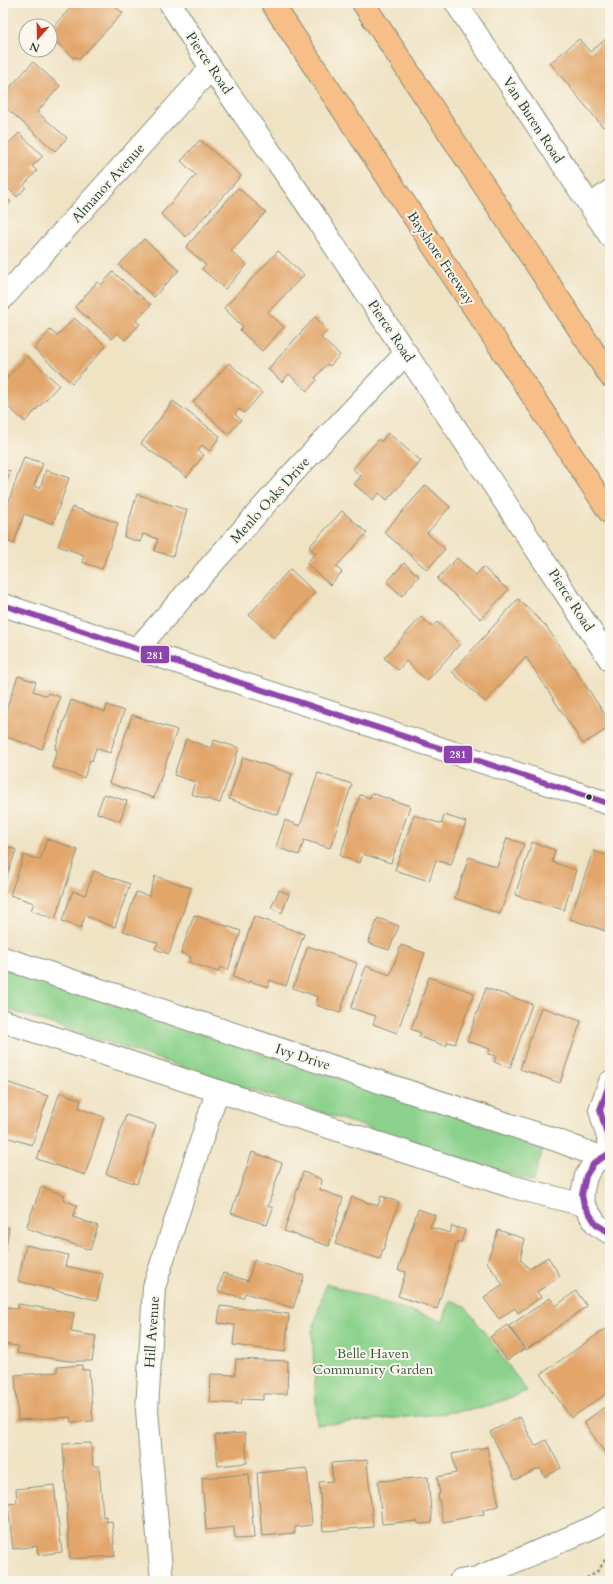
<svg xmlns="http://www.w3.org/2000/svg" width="613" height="1584" font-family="Cardo,serif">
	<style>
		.green { fill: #8bd18b; stroke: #558760 }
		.building { fill: #e2a66b }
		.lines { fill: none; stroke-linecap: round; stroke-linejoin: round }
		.minor-casing { stroke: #87907c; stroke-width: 24 }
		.motorway-casing { stroke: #87907c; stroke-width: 24 }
		.path { stroke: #87907c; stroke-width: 2.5; stroke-dasharray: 3 3; stroke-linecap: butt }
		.minor { stroke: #fff; stroke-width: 22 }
		.motorway { stroke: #f7be87; stroke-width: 22 }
		.bus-1-casing { stroke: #fbf7ec; stroke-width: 9 }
		.bus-1 { stroke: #8e44ad; stroke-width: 6 }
		.bus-dot { fill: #1f3d34; stroke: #fbf7ec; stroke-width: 1.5 }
		.labels { text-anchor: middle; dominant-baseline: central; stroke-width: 4; stroke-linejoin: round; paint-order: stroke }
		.street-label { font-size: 14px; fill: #1f3d34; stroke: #fbf7ec }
		.park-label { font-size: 14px; fill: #355b45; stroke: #fbf7ec }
		.line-badge { stroke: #fbf7ec; stroke-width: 1.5 }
		.badge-label { font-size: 11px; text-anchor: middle; font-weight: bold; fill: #fff }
	</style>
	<rect width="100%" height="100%" fill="#fbf7ec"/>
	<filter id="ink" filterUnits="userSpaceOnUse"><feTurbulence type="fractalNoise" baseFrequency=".025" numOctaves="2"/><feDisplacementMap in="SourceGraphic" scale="8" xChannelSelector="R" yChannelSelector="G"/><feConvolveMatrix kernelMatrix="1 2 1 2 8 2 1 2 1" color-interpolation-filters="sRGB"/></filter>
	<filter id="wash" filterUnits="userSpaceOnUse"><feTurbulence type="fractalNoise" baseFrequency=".012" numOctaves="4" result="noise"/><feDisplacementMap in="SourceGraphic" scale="16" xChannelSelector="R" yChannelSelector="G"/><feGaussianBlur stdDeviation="0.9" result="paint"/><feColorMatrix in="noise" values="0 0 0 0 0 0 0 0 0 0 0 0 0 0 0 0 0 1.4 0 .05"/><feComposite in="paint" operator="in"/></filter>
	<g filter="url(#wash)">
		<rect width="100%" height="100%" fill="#efe3c4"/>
		<!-- green -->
		<g class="green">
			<path d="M3,968L544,1146L533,1182L3,1008Z"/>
			<path d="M326,1284L443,1321L450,1300L465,1306L527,1391L483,1408L430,1415L317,1425L312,1332Z"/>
		</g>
		<g id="blocks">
			<!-- building -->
			<g class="building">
				<path d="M72,3H117L115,6L123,13L79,59L76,56L74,58L50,36V30L74,4Z"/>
				<path d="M610,36V122L603,127L550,63L579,39L590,52Z"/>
				<path d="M33,62L60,86L37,112L67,138L55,151L3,105V95Z"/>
				<path d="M19,133L43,156L32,166L37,171L24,185L26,187L17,197L3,183V149Z"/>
				<path d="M200,140L241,176L186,237L161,214L196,175L181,161Z"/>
				<path d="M238,188L266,212L231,251L247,265L225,289L202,269L206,265L186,247Z"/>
				<path d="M3,195L11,202L3,211Z"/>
				<path d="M144,239L179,270L154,297L119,265Z"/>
				<path d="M278,251L304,275L268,312L284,327L262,351L240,330L243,327L224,308Z"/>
				<path d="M113,272L151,305L136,321L140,324L125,340L117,333L112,339L75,307L97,282L101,285Z"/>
				<path d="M315,317L328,330L321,338L340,355L330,366L327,364L315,378L317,380L307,391L289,374L282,382L268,369Z"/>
				<path d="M74,318L106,346L72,383L34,349L50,330L57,336Z"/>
				<path d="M27,356L59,385L25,422L3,402V382Z"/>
				<path d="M229,363L262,393L244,413L239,409L235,414L241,420L228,434L193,402Z"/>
				<path d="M173,401L220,436L210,451L202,445L198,450L204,455L187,477L141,444Z"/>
				<path d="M388,433L421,461L387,500L379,493L373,500L354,484L361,476L353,469L379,439L381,442Z"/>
				<path d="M24,457L43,463L34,486L40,488L46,470L69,478L53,524L24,514L14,544L3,539V518Z"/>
				<path d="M3,469L10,471L3,491Z"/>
				<path d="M426,485L450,507L427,533L445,549L427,570L384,532Z"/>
				<path d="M137,494L187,510L173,556L154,551L158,539L143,534L140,542L124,537Z"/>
				<path d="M72,507L118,523L102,569L82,562L84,555L58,546Z"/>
				<path d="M342,511L367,533L336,567L342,572L330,585L306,563L316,553L309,547Z"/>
				<path d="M457,558L476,575L483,567L508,590L481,619L437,579Z"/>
				<path d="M404,563L419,576L402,596L387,582Z"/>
				<path d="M290,569L315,592L274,638L249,615Z"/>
				<path d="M518,599L546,626L610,722V727L583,744L526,657L485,702L452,672Z"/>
				<path d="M421,617L432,627L437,622L460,644L427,681L406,661L398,670L384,658Z"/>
				<path d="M18,676L36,682L33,691L47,696L48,693L60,697L42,749L3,736V719Z"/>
				<path d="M3,681L8,683L3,696Z"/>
				<path d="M71,700L105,712L107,705L124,711L110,753L96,748L92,761L90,760L84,778L52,767L57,750L55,749Z"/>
				<path d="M132,715L177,730L154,798L109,783Z"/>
				<path d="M186,739L211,748L214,740L239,748L220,803L191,794L195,782L174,775Z"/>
				<path d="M243,757L292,774L278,815L229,799Z"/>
				<path d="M318,773L352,784L330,848L304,840L299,855L276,847L285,820L300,826Z"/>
				<path d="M371,793L410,806L391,863L363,854L360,863L340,856L360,795L370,798Z"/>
				<path d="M104,794L127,801L120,821L97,813Z"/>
				<path d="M414,815L442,824L444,815L466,822L451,865L436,860L429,881L395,870Z"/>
				<path d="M507,838L524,844L500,914L455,898L469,857L497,867Z"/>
				<path d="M47,839L78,850L55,919L31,910L34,903L10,895L24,855L40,860Z"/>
				<path d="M532,842L555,850L552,862L576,870L564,910L515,895Z"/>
				<path d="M3,845L16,850L3,887Z"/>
				<path d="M593,851L610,856L609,932L570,919Z"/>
				<path d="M94,871L130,884L115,927L85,916L81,928L62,921L73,891L85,895Z"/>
				<path d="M155,876L191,888L169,954L155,949L158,943L123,931L136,892L149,896Z"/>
				<path d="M279,890L289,894L282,913L271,908Z"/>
				<path d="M194,915L241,931L228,970L220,967L218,972L189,962L191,957L181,953Z"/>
				<path d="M254,916L304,934L286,986L270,980L268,987L249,981V983L233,977Z"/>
				<path d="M378,918L399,926L389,950L368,943Z"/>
				<path d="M401,945L425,953L397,1033L373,1024L376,1016L351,1008L366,966L390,975Z"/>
				<path d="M308,946L357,963L340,1013L316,1005L318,997L293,988Z"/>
				<path d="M429,977L474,993L455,1044L448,1042L446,1046L419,1037L421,1033L411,1029Z"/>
				<path d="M486,988L532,1004L510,1068L494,1062L496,1056L488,1054L490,1049L467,1041Z"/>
				<path d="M541,1007L581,1021L560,1083L520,1069Z"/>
				<path d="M3,1081L48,1096L32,1145L3,1136L7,1122L3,1121Z"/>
				<path d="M60,1092L81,1100L79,1108L104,1117L85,1175L37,1159Z"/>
				<path d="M126,1115L156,1125L137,1184L106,1174Z"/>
				<path d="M252,1152L282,1163L268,1206L273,1208L267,1225L231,1213Z"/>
				<path d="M303,1172L321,1179L320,1190L343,1198L329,1246L284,1231Z"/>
				<path d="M41,1187L65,1195L63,1200L77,1205L73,1217L98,1226L90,1250L26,1228Z"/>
				<path d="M381,1196L399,1202L380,1259L335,1244L352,1197L378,1206Z"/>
				<path d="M418,1209L435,1215L430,1227L450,1233L452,1226L465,1230L461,1243L457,1241L437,1309L398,1296L406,1272L398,1270Z"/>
				<path d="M3,1227L9,1228L4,1260H3Z"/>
				<path d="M498,1230L525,1239L520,1259L529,1269L548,1257L560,1276L537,1292L541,1297L518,1313L515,1308L499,1319L484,1298L503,1285L487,1262Z"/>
				<path d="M26,1245L68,1255L65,1266L103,1274L97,1300L18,1281Z"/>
				<path d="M254,1260L304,1276L293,1308L245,1293L243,1298L218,1291L223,1273L248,1281Z"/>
				<path d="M576,1291L587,1306L526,1350L509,1326L550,1298L556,1306Z"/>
				<path d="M18,1304L74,1313L71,1332L96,1336L92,1361H68L17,1353L18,1346L3,1344V1326L6,1307L17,1309Z"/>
				<path d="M220,1306L289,1314L285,1352L233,1345L235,1325L218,1323Z"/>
				<path d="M507,1325L524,1349L507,1360L490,1337Z"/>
				<path d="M605,1329L610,1336V1374L607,1376L610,1380V1391L571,1418L541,1374Z"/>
				<path d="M236,1359L288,1361L287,1394H263V1400L242,1399L241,1404L210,1402L211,1374L235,1375Z"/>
				<path d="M82,1365V1370H89L93,1421L71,1422L70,1417L18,1420L15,1375L57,1372V1367Z"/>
				<path d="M610,1403V1459H609L584,1422Z"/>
				<path d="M520,1417L535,1446L546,1440L561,1468L545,1477L540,1468L515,1480L490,1432Z"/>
				<path d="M245,1433L247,1463L218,1466L215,1435Z"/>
				<path d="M91,1443L93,1466H99L103,1517L106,1516V1522L112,1521L115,1556L70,1559L63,1444Z"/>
				<path d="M487,1447L499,1506L483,1509L484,1514L443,1522L438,1494H440L437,1477L456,1473L452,1454Z"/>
				<path d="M367,1460L373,1527L323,1531L319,1482L333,1481L331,1463Z"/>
				<path d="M307,1468L312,1525L295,1527V1533L262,1536L257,1473Z"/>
				<path d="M249,1474L254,1538L235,1539L234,1527L206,1530L202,1478Z"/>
				<path d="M428,1477L432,1523L418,1524V1521L382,1524L378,1481Z"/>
				<path d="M54,1485L62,1552L38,1555L37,1546L13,1549L8,1504L17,1503L16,1489Z"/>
			</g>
		</g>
	</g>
	<g filter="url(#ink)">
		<use href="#blocks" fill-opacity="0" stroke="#87907c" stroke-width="1"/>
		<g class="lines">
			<defs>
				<g id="minor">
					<path d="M170,3L211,68L304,200L610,660"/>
					<path d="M456,3L610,236"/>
					<path d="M590,206L610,191"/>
					<path d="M3,298L211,68"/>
					<path d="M3,605L610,804"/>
					<path d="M137,649L292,474L406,353"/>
					<path d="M3,958L556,1140L603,1158"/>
					<path d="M3,1021L510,1186L584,1205"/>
					<path d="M610,1082L600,1110L610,1145"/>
					<path d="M610,1153L594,1163L586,1176L582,1195L584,1205L596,1224L610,1233"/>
					<path d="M162,1581L147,1411L154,1287L217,1092"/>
					<path d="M460,1581L477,1578L596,1526L610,1517"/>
				</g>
				<g id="motorway">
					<path d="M272,3L610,513"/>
					<path d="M363,3L610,376"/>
				</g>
			</defs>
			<!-- minor casing -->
			<use href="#minor" class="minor-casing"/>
			<!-- motorway casing -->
			<use href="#motorway" class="motorway-casing"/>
			<!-- path -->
			<path class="path" d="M581,1581C588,1577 595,1575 600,1568C604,1562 605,1559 610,1554"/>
			<!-- minor -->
			<use href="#minor" class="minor"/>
			<!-- motorway -->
			<use href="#motorway" class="motorway"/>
			<defs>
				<g id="bus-1">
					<path d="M3,605L610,804"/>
					<path d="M610,1082L600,1110L610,1145"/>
					<path d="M610,1153L594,1163L586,1176L582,1195L584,1205L596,1224L610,1233"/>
				</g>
			</defs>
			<!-- bus-1 casing -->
			<use href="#bus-1" class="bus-1-casing"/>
			<!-- bus-1 -->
			<use href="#bus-1" class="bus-1"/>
		</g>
	</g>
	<!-- markers -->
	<circle class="bus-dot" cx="589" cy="797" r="3.5"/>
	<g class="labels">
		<!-- street labels -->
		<g class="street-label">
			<text transform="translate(209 63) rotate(56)">Pierce Road</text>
			<text transform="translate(533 120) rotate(57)">Van Buren Road</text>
			<text transform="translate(108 183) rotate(-48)">Almanor Avenue</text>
			<text transform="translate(441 258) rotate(56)">Bayshore Freeway</text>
			<text transform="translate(391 331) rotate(56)">Pierce Road</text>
			<text transform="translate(270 500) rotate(-48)">Menlo Oaks Drive</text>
			<text transform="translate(571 600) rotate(57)">Pierce Road</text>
			<text transform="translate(303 1057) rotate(18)">Ivy Drive</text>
			<text transform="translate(152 1332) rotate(-86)">Hill Avenue</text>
		</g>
		<!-- park labels -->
		<g class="park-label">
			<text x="373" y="1353">Belle Haven<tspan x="373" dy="16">Community Garden</tspan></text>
		</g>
	</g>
	<g class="line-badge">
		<rect x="140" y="645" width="30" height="19" rx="4" fill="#8e44ad"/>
		<rect x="443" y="745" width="30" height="19" rx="4" fill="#8e44ad"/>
	</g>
	<g class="badge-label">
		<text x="155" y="659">281</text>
		<text x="458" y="758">281</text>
	</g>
	<!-- margin -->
	<rect width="613" height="1584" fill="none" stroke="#fbf7ec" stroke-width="16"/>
	<!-- north arrow -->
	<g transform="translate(38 38) rotate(200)"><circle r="19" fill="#fbf7ec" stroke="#a3ada2"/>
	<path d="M0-3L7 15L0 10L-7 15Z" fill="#c8321e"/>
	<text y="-6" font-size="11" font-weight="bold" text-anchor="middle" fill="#1f3d34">N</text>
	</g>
</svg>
